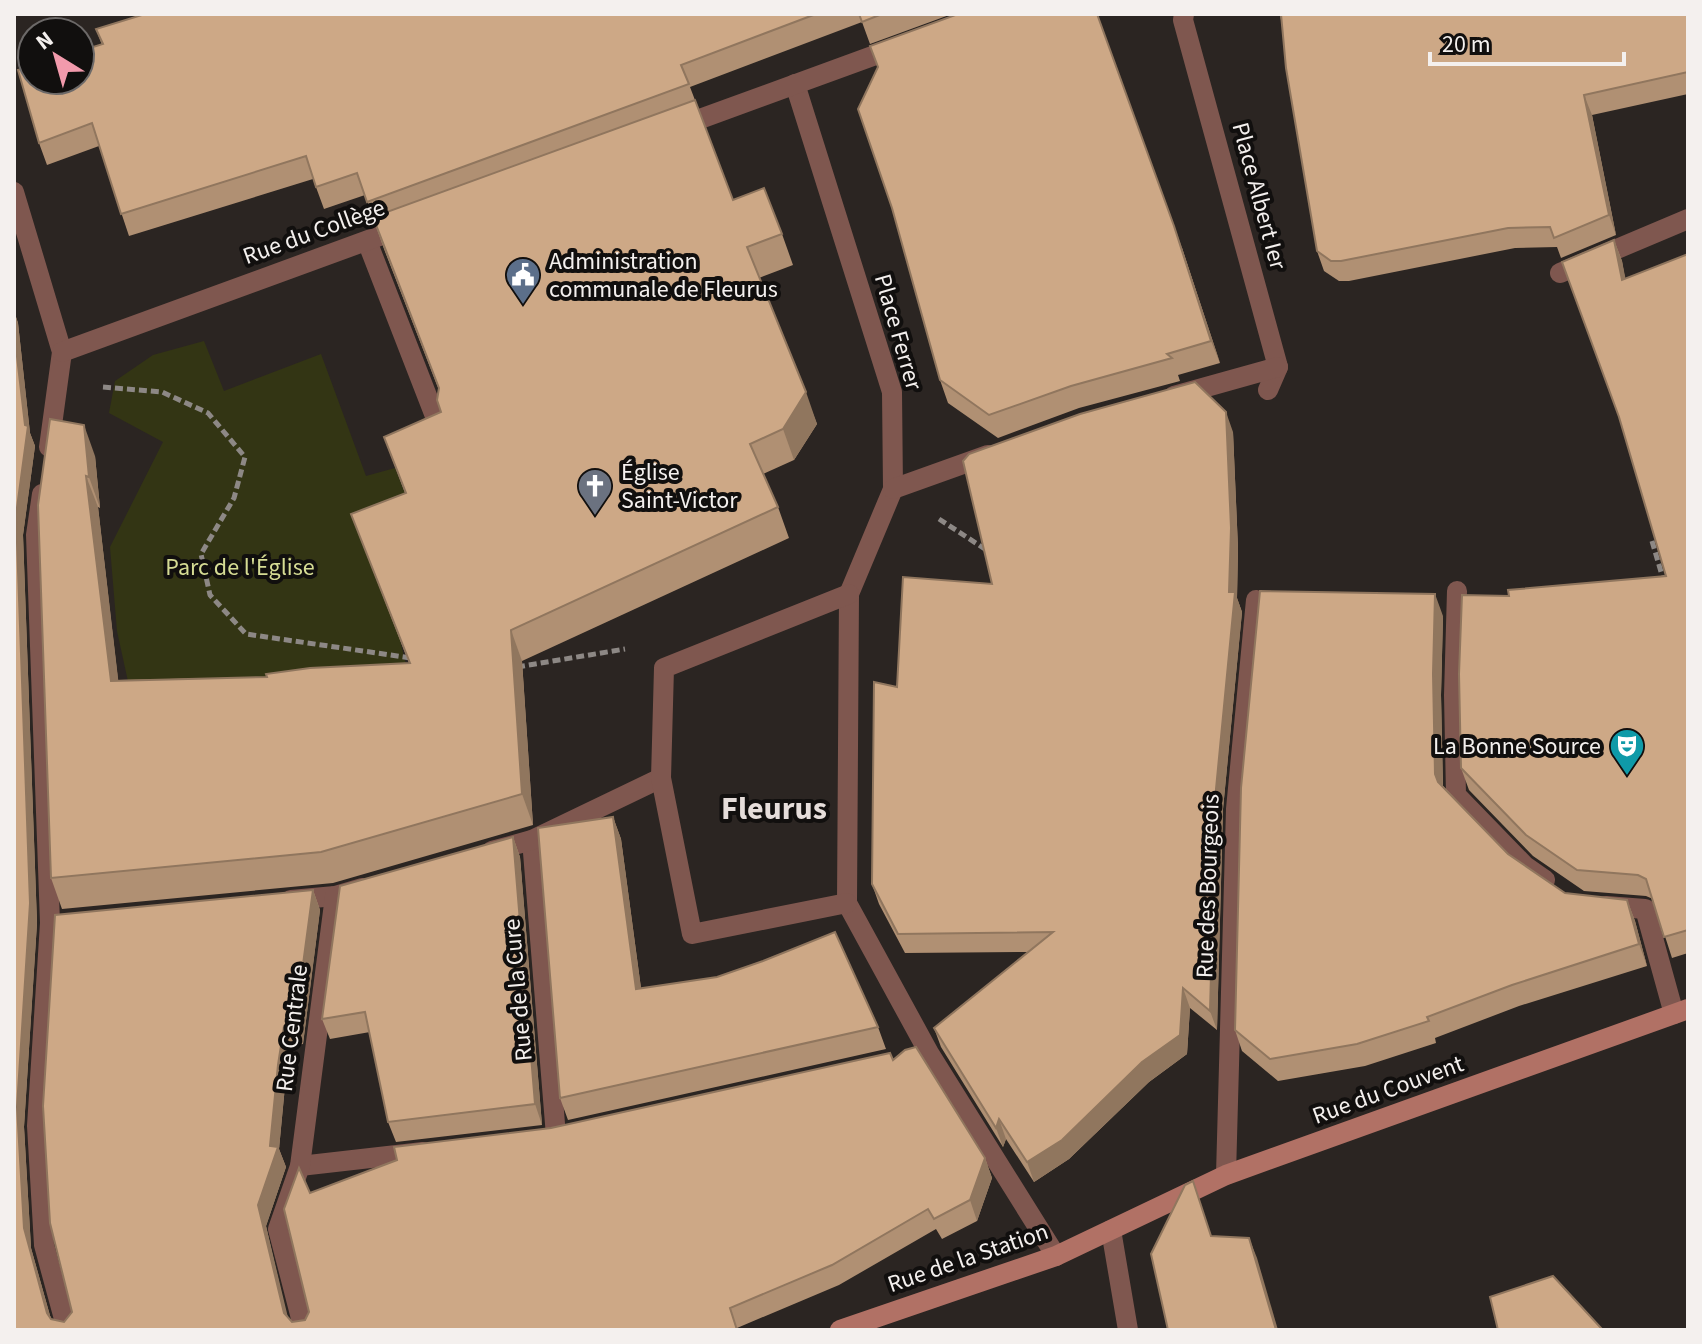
<svg xmlns="http://www.w3.org/2000/svg" width="1702" height="1344" font-family="'Source Sans 3',sans-serif">
	<style>
		.green { fill: #333514 }
		.lines { fill: none; stroke-linecap: round; stroke-linejoin: round }
		.path { stroke: #8d8885; stroke-width: 5; stroke-dasharray: 8 4; stroke-linecap: butt }
		.service { stroke: #7f574f; stroke-width: 20 }
		.pedestrian { stroke: #7f574f; stroke-width: 20 }
		.minor { stroke: #7f574f; stroke-width: 20 }
		.secondary { stroke: #b17165; stroke-width: 20 }
		.wall { fill: #b09073 }
		.shaded-wall { fill: #90765e }
		.building { fill: #cda886; stroke: #90765e; stroke-width: 2 }
		.labels { text-anchor: middle; dominant-baseline: central; stroke-width: 8; stroke-linejoin: round; paint-order: stroke }
		.street-label { font-size: 24px; fill: #f4f0ee; stroke: #110f0e }
		.poi-label { font-size: 24px; fill: #f4f0ee; stroke: #110f0e; text-anchor: start }
		.park-label { font-size: 24px; fill: #d6dc94; stroke: #110f0e }
		.district-label { font-size: 32px; font-weight: bold; fill: #e5ddda; stroke: #110f0e }
	</style>
	<rect width="100%" height="100%" fill="#2b2522"/>
	<!-- green -->
	<path class="green" d="M204,341L224,391L321,354L366,476L395,468L417,524L400,640L407,669L134,709L117,631L110,547L163,442L109,413L115,381L153,355Z"/>
	<g class="lines">
		<!-- path -->
		<g class="path">
			<path d="M103,387L162,392L208,413L245,457L234,498L201,554L210,595L246,634L411,658"/>
			<path d="M939,519L988,551"/>
			<path d="M1652,541L1664,582"/>
			<path d="M517,667L625,649"/>
		</g>
		<!-- service -->
		<path class="service" d="M367,241L438,424"/>
		<!-- pedestrian -->
		<g class="pedestrian">
			<path d="M1560,273L1688,219"/>
			<path d="M1457,591L1454,695L1456,795L1525,866L1545,880"/>
			<path d="M1606,906L1645,909L1674,1014"/>
			<path d="M1226,1175L1236,809L1256,600"/>
		</g>
		<!-- minor -->
		<g class="minor">
			<path d="M1184,14L1183,20L1278,367L1268,390"/>
			<path d="M795,84L892,392L893,489L849,594L847,903L929,1053L1056,1256"/>
			<path d="M678,127L900,46"/>
			<path d="M14,192L62,352L49,447"/>
			<path d="M62,352L404,227"/>
			<path d="M1174,396L1278,367"/>
			<path d="M893,489L988,455"/>
			<path d="M42,494L36,535L50,923L37,1126L44,1245L67,1330"/>
			<path d="M532,840L556,1136"/>
			<path d="M492,851L532,840L661,778"/>
			<path d="M291,900L335,896L362,888"/>
			<path d="M847,903L692,934L661,778L664,668L849,594"/>
			<path d="M300,1166L423,1152"/>
			<path d="M1111,1230L1128,1330"/>
			<path d="M304,1330L278,1229L300,1166L335,896"/>
		</g>
		<!-- secondary -->
		<path class="secondary" d="M840,1330L1056,1256L1226,1175L1688,1009"/>
	</g>
	<!-- wall -->
	<g class="wall">
		<path d="M145,14H952L870,44L862,22L690,87L733,200L782,234L793,265L759,278L817,424L794,460L763,474L778,507L789,538L522,661L533,825L333,883L62,909L51,878L38,505L95,456L100,508L98,507L118,680L267,677L409,663L351,514L405,493L384,437L441,412L439,390L384,249L365,195L324,209L313,179L129,236L99,146L47,165L39,143L102,45L96,29Z"/>
		<path d="M1280,14H1688V94L1592,115L1616,235L1561,258L1557,247L1515,248L1349,281H1339L1324,271L1317,251Z"/>
		<path d="M1614,240L1622,261L1625,279L1688,254V953L1672,958L1653,899L1646,896L1584,891L1533,856L1469,790L1461,768L1509,596L1666,576Z"/>
		<path d="M1182,248L1220,363L1178,375L1180,381L1079,408L998,438L948,403L940,380Z"/>
		<path d="M14,311L18,323L30,433L35,446L23,535L37,923L24,1127L31,1248L51,1319L64,1322L72,1312L313,890L320,910L303,1044L291,1046L285,1086L279,1149L286,1167L266,1226L287,1317L292,1322L305,1320L309,1312L310,1193L551,1128L893,1060L985,1158L992,1178L977,1221L942,1239L936,1229L839,1285L737,1328L14,1330Z"/>
		<path d="M1233,432L1238,548L1237,598L1242,612L1223,809L1217,1030L1190,1008L1187,1054L1149,1082L1069,1159L1034,1182L1006,1139L1003,1147L941,1047L934,1028L1028,952L905,953L879,904L872,884L897,687L992,584Z"/>
		<path d="M1443,616L1441,695L1443,786L1508,854L1565,893L1627,900L1635,921L1647,966L1519,1006L1435,1038L1436,1043L1365,1066L1278,1081L1242,1051L1235,1030Z"/>
		<path d="M613,817L621,839L641,988L878,1027L886,1049L568,1120L560,1098Z"/>
		<path d="M513,837L520,857L542,1125L396,1142L388,1122L370,1032L330,1039L322,1019Z"/>
	</g>
	<!-- shaded-wall -->
	<g class="shaded-wall">
		<path d="M1097,14L1182,248L1220,363L1211,341Z"/>
		<path d="M1584,95L1592,115L1616,235L1609,215Z"/>
		<path d="M1614,240L1622,261L1630,301L1622,280Z"/>
		<path d="M14,311L18,323L30,433L35,446L23,535L37,923L24,1127L31,1248L54,1330L47,1313L24,1228L17,1107L16,515L25,425L14,331Z"/>
		<path d="M806,392L817,424L794,460L783,429Z"/>
		<path d="M1226,412L1233,432L1238,548L1237,598L1242,612L1223,809L1217,1030L1210,1011L1216,789L1229,592Z"/>
		<path d="M84,425L95,456L100,508L89,477Z"/>
		<path d="M86,476L98,507L122,712L111,681Z"/>
		<path d="M1435,594L1443,616L1441,695L1443,795L1435,774L1433,674Z"/>
		<path d="M511,630L522,661L533,825L522,794Z"/>
		<path d="M613,817L621,839L644,1011L636,989Z"/>
		<path d="M513,837L520,857L542,1125L535,1104Z"/>
		<path d="M313,890L320,910L303,1044L295,1024Z"/>
		<path d="M1627,900L1635,921L1647,966L1639,944Z"/>
		<path d="M1183,988L1190,1008L1187,1054L1149,1082L1069,1159L1034,1182L1027,1162Z"/>
		<path d="M284,1026L291,1046L285,1086L279,1149L286,1167L266,1226L291,1330L284,1313L258,1205L270,1146L278,1065Z"/>
		<path d="M999,1119L1006,1139L1003,1147L996,1128Z"/>
		<path d="M985,1158L992,1178L977,1221L970,1200Z"/>
		<path d="M1249,1238L1257,1258L1278,1330H1276Z"/>
	</g>
	<!-- building -->
	<g class="building">
		<path d="M145,14H816L681,65L689,84L367,202L357,173L316,187L306,156L121,214L92,123L39,143L18,70L32,66V80H80V51L103,44L96,29Z"/>
		<path d="M859,14H882L862,22Z"/>
		<path d="M958,14H1097L1174,226L1211,341L1167,354L1172,358L1071,386L989,415L940,380L892,208L858,109L878,67L870,46Z"/>
		<path d="M1281,14H1688V72L1584,95L1609,215L1554,238L1550,227L1508,228L1341,261H1331L1317,251L1286,68Z"/>
		<path d="M695,100L733,200L764,188L782,234L747,247L806,392L783,429L750,444L778,507L511,630L522,794L321,852L51,878L38,505L50,419L84,425L89,477L86,476L111,681L267,677L266,674L310,668L410,663L351,514L406,493L384,437L441,412L437,400L439,388L373,217Z"/>
		<path d="M1614,240L1622,280L1688,254V930L1664,937L1646,879L1638,875L1577,870L1526,835L1461,768L1459,674L1462,595L1509,596L1508,590L1666,576L1619,417L1562,262Z"/>
		<path d="M14,331L25,425L28,426L16,515L30,903L17,1107L24,1228L47,1313L51,1319L64,1322L72,1312L50,1223L43,1106L55,915L313,890L295,1024L284,1026L278,1065L270,1146L278,1147L258,1205L284,1313L292,1322L305,1320L309,1312L284,1209L299,1168L310,1193L397,1160L394,1147L551,1128L890,1053L893,1060L905,1050L916,1047L985,1158L970,1200L934,1219L928,1209L832,1265L730,1308L737,1330H14Z"/>
		<path d="M1195,382L1226,412L1231,528L1229,592H1235L1216,789L1210,1011L1183,988L1180,1035L1142,1062L1062,1140L1027,1162L999,1119L996,1128L934,1028L1053,932L898,934L872,884L874,682L897,687L903,577L992,584L963,461L969,454L1080,414Z"/>
		<path d="M1260,591L1435,594L1433,674L1435,774L1438,782L1508,854L1565,893L1627,900L1639,944L1512,985L1427,1017L1429,1021L1357,1044L1270,1059L1235,1030L1241,788Z"/>
		<path d="M613,817L636,989L717,977L763,961L835,932L878,1027L560,1098L538,828Z"/>
		<path d="M513,837L535,1104L388,1122L365,1012L322,1019L340,886Z"/>
		<path d="M1193,1181L1211,1236L1249,1238L1276,1330H1168L1151,1254L1185,1185Z"/>
		<path d="M1553,1276L1601,1328L1599,1330H1498L1490,1297Z"/>
	</g>
	<!-- icons -->
	<defs>
		<symbol id="civic-pin" viewBox="-11 -11 22 30"><path d="M0 17L-7.5 6A9.5 9.5 0 1 1 7.5 6Z" fill="#5c6f8a" stroke="#110f0e"/><path d="M-.6-6.5H3V-4.5H.6V-3L4-1V1h2V6H-6V1h2V-1L-.6-3ZM-1.2 2.5V6h2.4V2.5Z" fill="#fff"/></symbol>
		<symbol id="church-pin" viewBox="-11 -11 22 30"><path d="M0 17L-7.5 6A9.5 9.5 0 1 1 7.5 6Z" fill="#6b7280" stroke="#110f0e"/><path d="M-1.2-6h2.4v3.5h3.3v2.4h-3.3V6h-2.4V-.1h-3.3v-2.4h3.3Z" fill="#fff"/></symbol>
		<symbol id="theatre-pin" viewBox="-11 -11 22 30"><path d="M0 17L-7.5 6A9.5 9.5 0 1 1 7.5 6Z" fill="#0f9aa8" stroke="#110f0e"/><path d="M-5-5.5Q0-4 5-5.5V0Q5 5 0 6Q-5 5-5 0ZM-3.3-2.5H-1v1.5H-3.3ZM1-2.5H3.3v1.5H1ZM-2.8 1Q0 5.5 2.8 1Z" fill="#fff"/></symbol>
	</defs>
	<g fill-rule="evenodd">
		<use href="#civic-pin" x="503" y="255" width="40" height="54"/>
		<use href="#church-pin" x="575" y="466" width="40" height="54"/>
		<use href="#theatre-pin" x="1607" y="726" width="40" height="54"/>
	</g>
	<g class="labels">
		<!-- street labels -->
		<g class="street-label">
			<text transform="translate(1259 196) rotate(75)">Place Albert Ier</text>
			<text transform="translate(314 232) rotate(-20)">Rue du Collège</text>
			<text transform="translate(898 332) rotate(74)">Place Ferrer</text>
			<text transform="translate(1208 886) rotate(-88)">Rue des Bourgeois</text>
			<text transform="translate(518 990) rotate(-95)">Rue de la Cure</text>
			<text transform="translate(292 1028) rotate(-83)">Rue Centrale</text>
			<text transform="translate(1388 1090) rotate(-20)">Rue du Couvent</text>
			<text transform="translate(968 1258) rotate(-19)">Rue de la Station</text>
		</g>
		<!-- poi labels -->
		<g class="poi-label">
			<text x="549" y="261">Administration<tspan x="549" dy="28">communale de Fleurus</tspan></text>
			<text x="621" y="472">Église<tspan x="621" dy="28">Saint-Victor</tspan></text>
			<text x="1601" y="746" text-anchor="end">La Bonne Source</text>
		</g>
		<!-- park labels -->
		<g class="park-label">
			<text x="240" y="567">Parc de l'Église</text>
		</g>
		<!-- district labels -->
		<g class="district-label">
			<text x="774" y="809">Fleurus</text>
		</g>
	</g>
	<!-- border -->
	<rect width="1702" height="1344" fill="none" stroke="#f4f0ee" stroke-width="32"/>
	<!-- north arrow -->
	<g transform="translate(56 56) rotate(323)"><circle r="38" fill="#110f0e" stroke="#6c6968" stroke-width="2"/>
	<path d="M0-6L14 30L0 20L-14 30Z" fill="#f29aac"/>
	<text y="-12" font-size="22" font-weight="bold" text-anchor="middle" fill="#f4f0ee">N</text>
	</g>
	<!-- scale -->
	<path d="M1430 52v12h194v-12" fill="none" stroke="#f4f0ee" stroke-width="4"/>
	<text x="1442" y="52" font-size="24" fill="#f4f0ee" stroke="#110f0e" stroke-width="6" paint-order="stroke">20 m</text>
</svg>
